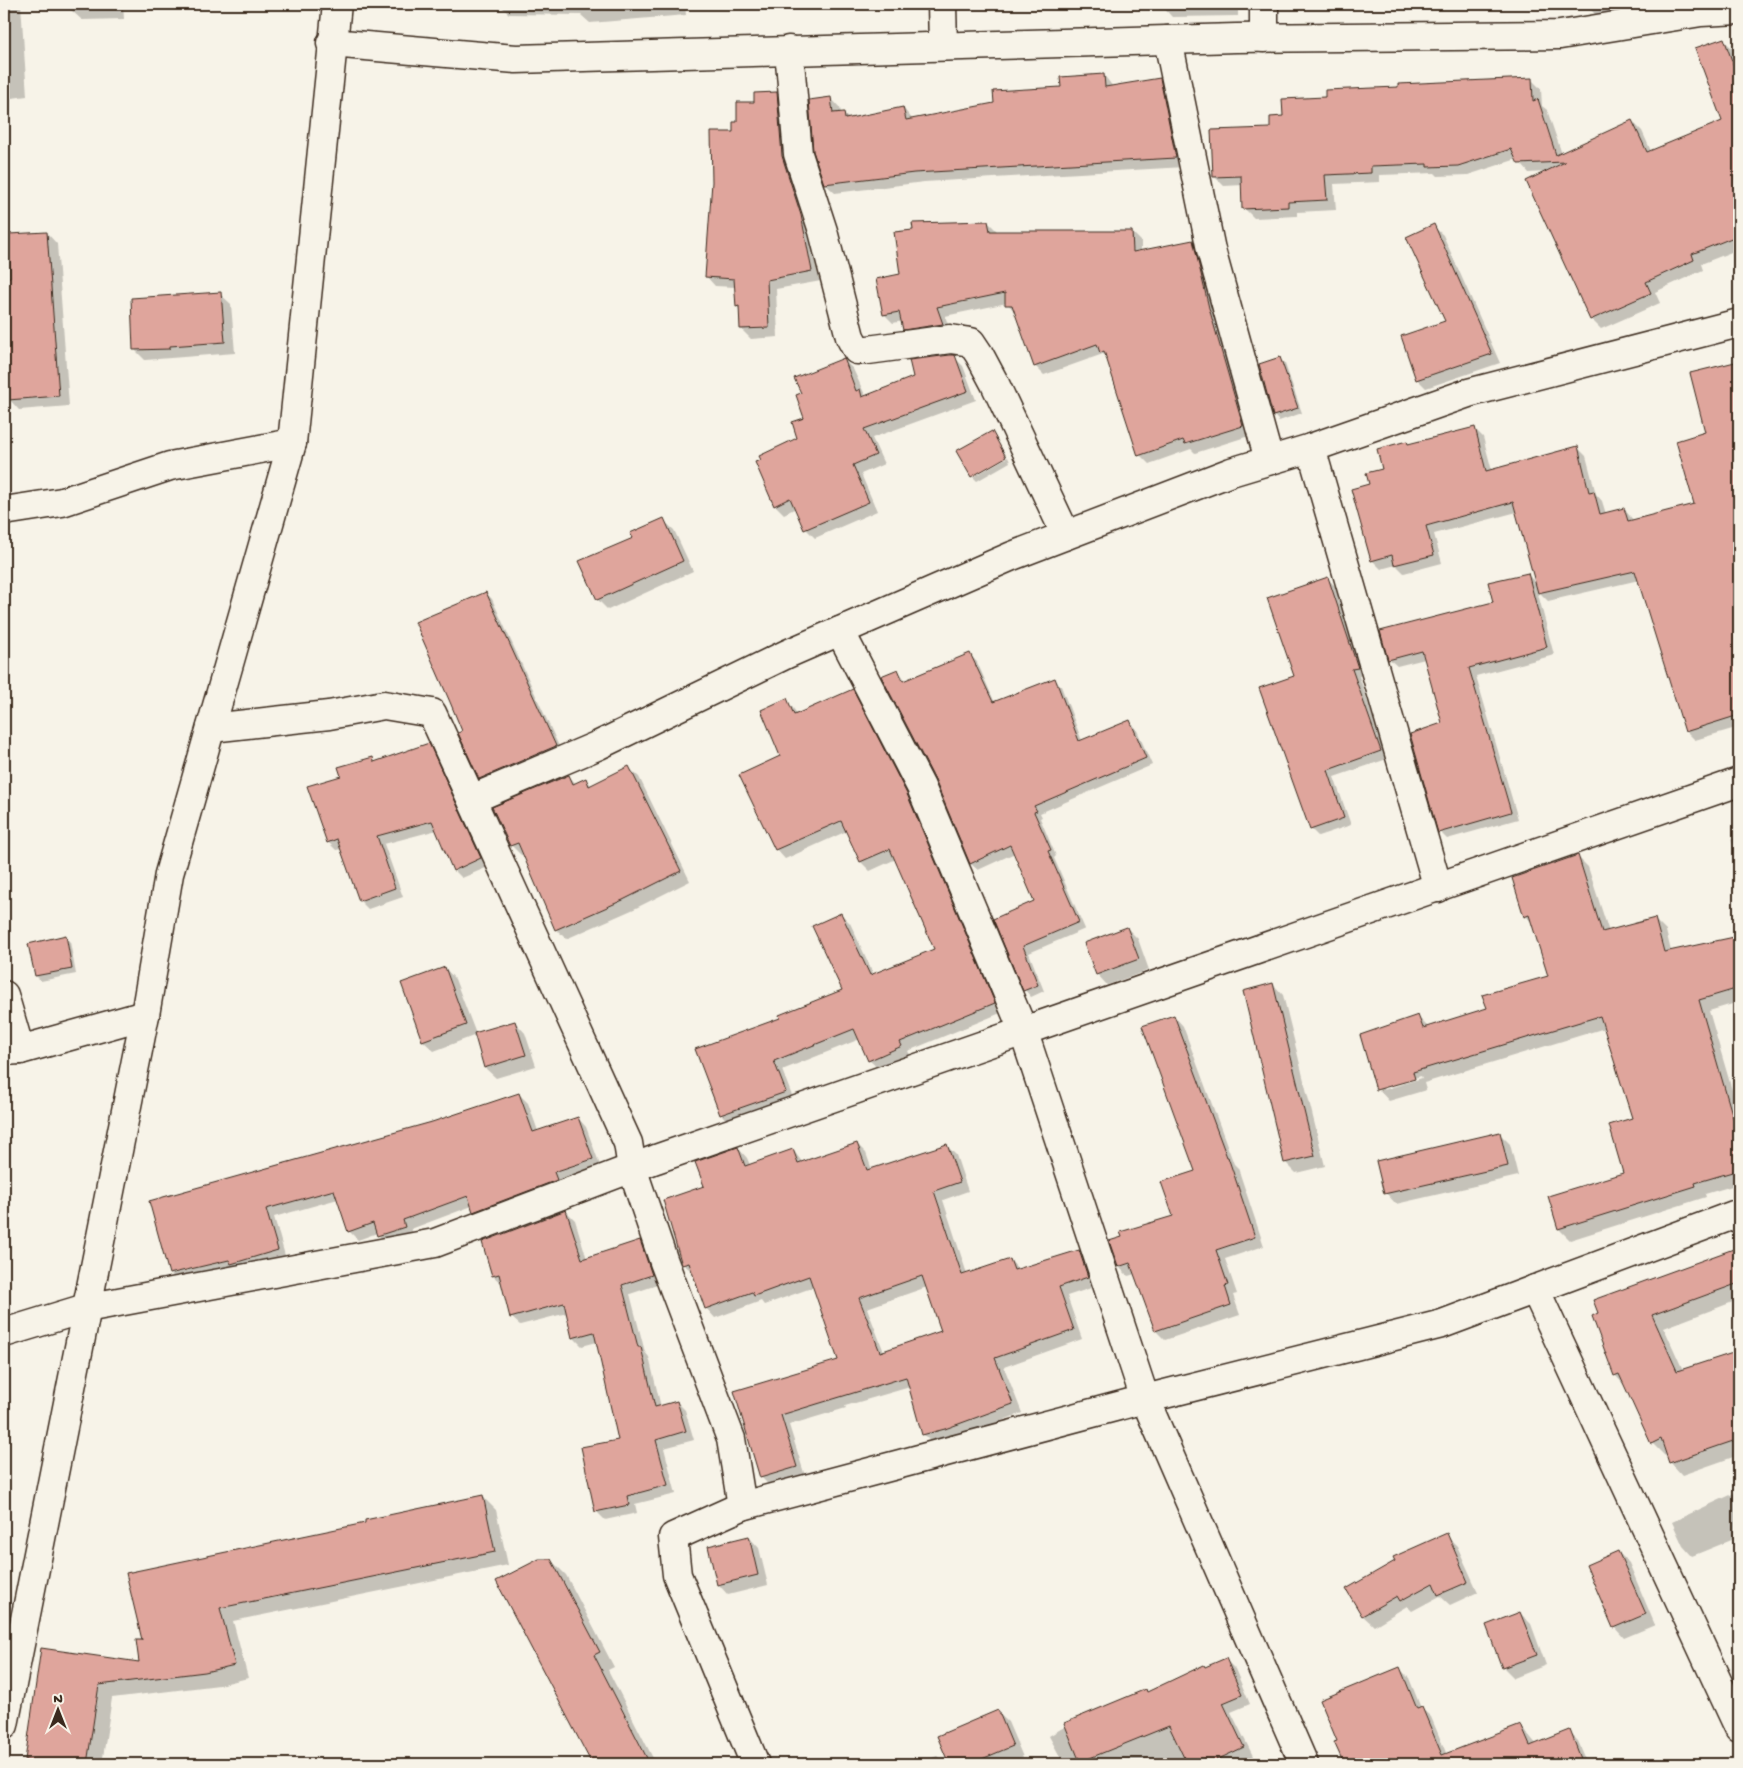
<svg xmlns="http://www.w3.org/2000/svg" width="1743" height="1768" font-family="'Gochi Hand',sans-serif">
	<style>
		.shadow { fill: #0003; fill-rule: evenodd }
		.building { fill: #dfa59c; stroke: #3b2a1e; fill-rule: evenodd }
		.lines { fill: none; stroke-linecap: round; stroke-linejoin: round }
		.street-casing { stroke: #3b2a1e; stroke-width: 31 }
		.street { stroke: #f7f3e8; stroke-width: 28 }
	</style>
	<rect width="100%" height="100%" fill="#f7f3e8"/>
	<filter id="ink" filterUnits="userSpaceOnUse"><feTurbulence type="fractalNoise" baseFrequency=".02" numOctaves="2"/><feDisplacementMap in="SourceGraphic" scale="10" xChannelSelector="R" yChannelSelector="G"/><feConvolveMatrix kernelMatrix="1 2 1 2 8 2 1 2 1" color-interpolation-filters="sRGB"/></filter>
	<g filter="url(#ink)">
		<!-- shadow -->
		<g class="shadow">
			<path d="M4,4H21L27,96L4,99Z"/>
			<path d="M71,4H123L124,19L82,20L71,10Z"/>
			<path d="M499,4H685L686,15L590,23L581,15L509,14Z"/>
			<path d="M1160,4H1238V16L1172,17Z"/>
			<path d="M1589,4H1681L1598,17L1589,8Z"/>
			<path d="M1723,40L1731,47L1739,44V249L1701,264L1703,270L1655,292L1660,303L1601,329L1591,319L1546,172L1529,173L1517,159L1468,175L1438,176L1435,173L1380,175V182L1334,184L1336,210L1297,212V216L1254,218L1244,208L1243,185L1224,186L1214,176L1284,117L1326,98L1399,88L1531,79L1541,89L1542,106L1547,110L1562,154L1632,121L1642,131L1651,151L1723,122Z"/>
			<path d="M1104,75L1113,87L1159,79L1169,89L1185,167L924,182L835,193L825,184L831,98L840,108L841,113L850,119L903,108L913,120L995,104L1062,89Z"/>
			<path d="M776,93L786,103L821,281L776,289L778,337L751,339L741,329L740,310L737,306L735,287L715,286L706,276L734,133L739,123L756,103Z"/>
			<path d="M988,222L997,231L1132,232L1141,241V252L1193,242L1202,251L1252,435L1195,453L1191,449L1149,464L1140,455L1108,358L1103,354L1044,375L1035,366L1016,313L1007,303L945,316L951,333L913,338L904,329L903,321L893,323L884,314L901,275Z"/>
			<path d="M1433,226L1443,235L1500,363L1426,388L1417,379L1447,322Z"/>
			<path d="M47,233L57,244L69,406L19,410L9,399L4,326V279H11Z"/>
			<path d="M220,294L231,304L235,353L145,360L134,349Z"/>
			<path d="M954,357L963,366L976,400L872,438L884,464L861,474L877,511L815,538L806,529L796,508L784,514L775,505L806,419L844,360L853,369L866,397L914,378Z"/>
			<path d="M1280,359L1285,364L1302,413L1279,421L1274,416L1260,365Z"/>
			<path d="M1739,362V727L1695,740L1686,731L1639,580L1548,601L1537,590L1554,655L1476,676L1518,819L1447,839L1440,832L1443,724L1425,659L1397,666L1389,659L1495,603L1527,574L1537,584L1517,512L1434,534L1442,563L1404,573L1396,565L1381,569L1372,560L1371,485L1407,442L1410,445L1474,428L1483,437L1492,471L1578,448L1586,456L1596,494L1602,501L1606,514L1624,509L1634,521L1695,505L1706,433L1692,374Z"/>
			<path d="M992,432L1006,455L971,475Z"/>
			<path d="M1008,457L1010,462L977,481L973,477Z"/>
			<path d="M663,520L674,530L693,571L608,610L598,600L634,539Z"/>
			<path d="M1328,579L1335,586L1365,675L1359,676L1387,759L1334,777L1351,825L1318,836L1311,829Z"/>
			<path d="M486,593L492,599L562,753L487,785L480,778L464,732Z"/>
			<path d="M970,655L977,662L995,703L1055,680L1061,686L1082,741L1129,721L1136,728L1152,765L1040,813L1042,817L1040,818L1056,856L1054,858L1085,929L1029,953L1044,991L1031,997L1025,990L995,919L1036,902L1015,853L978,870L971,864L936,779L898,670L906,681Z"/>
			<path d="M852,691L862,700L916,804L1003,1012L908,1051L910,1055L879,1069L869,1060L860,1039L782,1070L794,1101L730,1124L721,1114L782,1019L844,991L841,914L850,923L874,975L936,949L896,859L870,871L861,862L847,831L785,859L776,849L787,700L798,715Z"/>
			<path d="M428,745L437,753L488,867L462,878L454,870L437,830L384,844L403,897L368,909L360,901L341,849L336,850L328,842L343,777L372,758L376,762Z"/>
			<path d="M629,768L639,777L690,881L634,909L566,939L556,929L524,854L521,855L511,845L569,776L576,784L586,780L592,786Z"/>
			<path d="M1739,836V864L1731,839Z"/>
			<path d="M1577,856L1588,867L1609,932L1655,920L1666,931L1671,951L1739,938V1002L1709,1011L1739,1114V1184L1705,1194L1706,1197L1570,1240L1559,1229L1625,1174L1634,1119L1605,1028L1424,1083L1426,1090L1389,1101L1378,1089L1418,1017L1429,1028L1488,1009L1550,977L1533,924L1526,916ZM1421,1076L1422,1078L1383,1090V1087Z"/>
			<path d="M1127,928L1138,939L1149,970L1107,985L1097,974Z"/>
			<path d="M65,937L70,942L76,974L41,981L36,976Z"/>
			<path d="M445,968L455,979L476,1034L515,1022L525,1033L536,1066L496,1078L485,1068L476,1035L434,1051L423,1041Z"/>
			<path d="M1273,984L1283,995L1325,1166L1296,1173L1285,1162Z"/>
			<path d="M1174,1016L1183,1026L1234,1164L1238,1168L1264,1246L1225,1259L1237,1294L1233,1295L1240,1315L1165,1340L1156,1331L1135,1274L1128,1276L1119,1267L1174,1217L1197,1172Z"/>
			<path d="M519,1094L528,1103L538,1131L578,1118L586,1127L601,1168L483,1220L474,1211L472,1206L411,1229L414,1236L387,1244L377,1233L358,1240L349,1231L338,1199L274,1217L286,1259L179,1282L170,1273L151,1202L433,1124Z"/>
			<path d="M1500,1134L1510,1144L1518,1176L1396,1204L1386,1193Z"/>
			<path d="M857,1144L866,1153L872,1170L947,1146L956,1155L968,1191L943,1200L967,1274L1010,1260L1019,1270L1079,1251L1088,1261L1097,1286L1067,1296L1082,1339L1004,1367L1022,1413L955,1438L932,1443L923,1434L910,1387L845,1406L846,1408L789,1425L805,1476L770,1486L761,1477L736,1391L840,1361L814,1287L764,1305L761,1301L715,1318L706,1308L694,1273L683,1264L705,1187L738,1148L747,1158L750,1165L793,1150L803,1163ZM927,1287L942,1332L884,1352L867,1308Z"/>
			<path d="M566,1211L575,1220L587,1259L640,1241L648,1250L660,1284L630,1294L645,1352L649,1357L661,1407L677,1402L685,1410L694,1440L664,1448L676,1494L635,1504L637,1513L605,1520L596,1511L620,1441L597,1342L582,1346L573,1337L567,1313L520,1325L511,1317L502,1284L493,1276Z"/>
			<path d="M1739,1248V1305L1738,1300L1664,1328L1683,1370L1739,1352V1455L1682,1475L1670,1462L1667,1454L1665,1456L1652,1443L1626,1387L1615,1375L1595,1301Z"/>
			<path d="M1739,1491V1537L1692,1556L1683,1546L1672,1522Z"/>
			<path d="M482,1496L496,1510L508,1565L233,1621L248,1678L219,1685L112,1698L102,1764H31L26,1759L42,1649L140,1663L144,1641L367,1524Z"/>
			<path d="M1446,1535L1457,1546L1478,1592L1450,1605L1440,1596L1412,1611L1407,1606L1374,1626L1363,1616L1348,1590Z"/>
			<path d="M749,1537L759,1548L768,1585L728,1595L718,1584Z"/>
			<path d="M1618,1552L1629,1563L1655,1625L1624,1638L1614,1627Z"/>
			<path d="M551,1560L566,1575L614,1667L608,1670L656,1764H593L497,1582Z"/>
			<path d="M1739,1609V1625L1734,1611Z"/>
			<path d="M1520,1613L1531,1624L1546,1665L1514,1678L1503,1667Z"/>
			<path d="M1226,1660L1235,1669L1250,1704L1231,1712L1257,1764H1064L1049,1736L1066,1726Z"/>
			<path d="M1400,1669L1409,1678L1421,1708L1431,1717L1447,1755L1521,1726L1537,1745L1569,1732L1578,1741L1588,1764H1345L1336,1743Z"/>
			<path d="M997,1712L1008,1722L1023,1757L1005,1764H950L938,1737Z"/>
			<path d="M937,1756L946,1764H917Z"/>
		</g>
		<!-- building -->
		<g class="building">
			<path d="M1724,38L1739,81V235L1692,254L1694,260L1646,282L1651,293L1590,320L1526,181L1565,162L1518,164L1511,149L1458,166L1427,167V164L1371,166V173L1325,175L1327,200L1288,202V207L1242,209L1241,176L1213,177L1211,130L1270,128V117L1283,116L1282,99L1325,97V90L1398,87V84L1532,78L1533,101L1538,99L1556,155L1632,120L1647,152L1722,121L1695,48Z"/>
			<path d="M1104,74L1105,87L1160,78L1176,158L914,173L824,184L813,151L809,100L831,97L833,113L844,112L845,119L903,107L906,120L994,103L993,91L1061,87L1060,77Z"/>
			<path d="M777,92L782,156L801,215L812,271L767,280L769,328L740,329L739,306L736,307L734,279L705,277L712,182L711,132H733V122H737V102H754V93Z"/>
			<path d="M988,221L990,231H1132L1133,252L1193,240L1209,308L1243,426L1185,444L1183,440L1138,456L1104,351L1100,353L1097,344L1034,367L1012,305H1005V293L937,307L943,324L903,330L899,312L883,315L876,279L900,274L894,232L913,230L912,223Z"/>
			<path d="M1434,224L1492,354L1416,380L1401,336L1445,321L1406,237Z"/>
			<path d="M47,232L59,396L8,400L4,344V278L10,277L9,234Z"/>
			<path d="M221,292L225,342L170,346V349L133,350L131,298Z"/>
			<path d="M950,355H955L968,391L864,429L876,455L853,465L869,502L804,530L790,498L774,506L755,462L761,460L759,456L797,438L792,422L804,418L796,395L801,393L794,378L844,358L856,391L860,389L862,397L913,377L909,360Z"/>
			<path d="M1280,357L1298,408L1273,416L1259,364Z"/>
			<path d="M1735,362L1739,380V715L1685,732L1635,571L1538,593L1513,502L1426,526L1434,555L1394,565L1392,555L1371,561L1351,489L1369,484L1366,473L1382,469L1377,449L1407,441L1408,444L1475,427L1486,471L1578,446L1589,492L1594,491L1600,514L1624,508L1628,521L1694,504L1676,441L1705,432L1690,373Z"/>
			<path d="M992,431L1006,457L971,477L956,451Z"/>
			<path d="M664,518L683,561L597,600L579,561L633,538L630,533Z"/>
			<path d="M1528,573L1547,647L1469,668L1511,812L1438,833L1410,734L1442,723L1422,651L1388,660L1380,631L1493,602L1488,582Z"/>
			<path d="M1328,577L1358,668L1352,669L1381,751L1328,770L1344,818L1310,830L1259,688L1294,676L1267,598Z"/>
			<path d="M486,592L556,746L479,779L458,733L462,731L450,702L415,622Z"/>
			<path d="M970,653L993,702L1055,678L1079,741L1130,720L1146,758L1034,806L1037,811L1034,812L1051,850L1048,851L1079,922L1023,946L1038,985L1023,991L993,919L1034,901L1010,845L970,864L935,780L881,676L898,669L903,681Z"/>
			<path d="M853,689L907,794L995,1003L900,1042L902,1046L868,1061L854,1029L774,1061L786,1092L720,1115L695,1049L780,1018L779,1015L842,990L812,926L841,913L870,975L934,949L890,849L860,862L841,821L775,850L739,775L780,756L761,710L787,698L794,715Z"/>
			<path d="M429,743L481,858L453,871L432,821L377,836L395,888L359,901L337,839L327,843L307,786L341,776L338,767L373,757L374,762Z"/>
			<path d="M629,766L681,871L623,900L555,930L518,843L510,846L492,807L569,775L573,784L586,778L589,786Z"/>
			<path d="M1578,855L1602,932L1655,918L1664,952L1739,936V988L1699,1000L1739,1138V1170L1695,1183L1696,1186L1558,1229L1548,1196L1623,1173L1609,1125L1632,1118L1600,1016L1413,1072L1415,1079L1376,1090L1360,1035L1418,1015L1423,1028L1487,1008L1482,995L1548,976L1529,915L1524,917L1512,878Z"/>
			<path d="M1127,927L1139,959L1096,975L1084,943Z"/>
			<path d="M66,935L72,969L35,976L28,944Z"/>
			<path d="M445,967L466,1025L422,1041L401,983Z"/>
			<path d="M1273,983L1315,1156L1284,1163L1243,991Z"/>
			<path d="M1174,1015L1227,1157H1228L1255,1237L1216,1250L1228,1285L1225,1286L1231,1305L1155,1331L1130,1263L1118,1267L1109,1241L1122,1237L1120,1232L1173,1216L1161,1182L1195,1171L1142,1026Z"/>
			<path d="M515,1021L526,1055L484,1068L474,1033Z"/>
			<path d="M519,1093L533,1132L578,1117L593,1159L554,1172L557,1180L473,1212L468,1196L403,1220L405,1227L377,1236L373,1223L348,1232L334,1190L266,1209L278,1250L231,1264L229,1260L169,1274L149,1201L432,1122Z"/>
			<path d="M1500,1132L1508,1166L1384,1194L1376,1161Z"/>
			<path d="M857,1143L867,1170L947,1144L960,1182L934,1191L962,1275L1010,1259L1014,1270L1079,1250L1088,1277L1059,1287L1074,1330L995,1358L1013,1404L945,1429L922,1435L906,1377L781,1415L797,1467L760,1478L734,1391L838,1360L809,1276L754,1296L752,1292L705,1309L689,1263L682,1265L663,1200L704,1186L695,1162L738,1147L745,1166L793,1149L798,1163ZM922,1276L941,1331L880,1352L859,1298Z"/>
			<path d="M566,1210L582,1259L640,1240L652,1275L622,1285L638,1347H641L655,1407L677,1401L686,1431L656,1440L668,1485L627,1496L629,1505L595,1512L581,1447L618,1440L594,1332L572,1338L564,1303L510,1318L499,1274L492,1276L482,1242Z"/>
			<path d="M1739,1247V1283L1652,1315L1677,1371L1739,1351V1439L1669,1463L1661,1439L1651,1444L1619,1374L1614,1376L1592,1316L1598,1313L1593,1300Z"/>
			<path d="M483,1495L495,1552L220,1608L235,1665L205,1672L99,1685L87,1764H53L25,1760L41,1648L139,1662L136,1640H142L126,1573L365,1523V1520Z"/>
			<path d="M1447,1533L1468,1582L1438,1595L1433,1583L1400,1601L1397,1596L1362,1616L1346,1589L1395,1561L1393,1557Z"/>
			<path d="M749,1536L758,1575L717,1585L708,1546Z"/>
			<path d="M1618,1551L1646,1614L1613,1628L1586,1565Z"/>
			<path d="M539,1559H551L600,1652L594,1655L650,1764H592L496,1581Z"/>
			<path d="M1520,1612L1537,1655L1502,1668L1486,1625Z"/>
			<path d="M1226,1658L1242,1695L1223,1703L1244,1747L1208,1764H1187L1169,1726L1080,1762L1064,1723L1146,1689L1147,1692L1204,1665L1205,1667Z"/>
			<path d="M1400,1667L1417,1709L1422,1707L1442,1755L1521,1725L1530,1746L1570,1730L1583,1764H1344L1334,1742L1337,1741L1320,1700Z"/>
			<path d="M998,1710L1013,1746L970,1764H949L937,1736Z"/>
		</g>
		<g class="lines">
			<defs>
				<g id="street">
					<path d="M942,4L943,46"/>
					<path d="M1264,4V38"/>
					<path d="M1168,40L1211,250L1269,460"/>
					<path d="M331,43L516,59L1236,38L1560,35L1701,12L1739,10"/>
					<path d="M789,50L798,154L823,231L850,337L857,350H868L950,339L971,342L979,354L995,384L1066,535"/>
					<path d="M1311,448L1438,888"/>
					<path d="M4,511L62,502L170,466L292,443"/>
					<path d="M840,631L921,787L1023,1030L1145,1399L1304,1764"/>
					<path d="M211,728L329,715L384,705L432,713L628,1143L632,1168L664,1262L731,1439L742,1506"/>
					<path d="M472,799L599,745L787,654L1012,556L1231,472L1311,448L1468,393L1739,323"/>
					<path d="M4,995L20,1050"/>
					<path d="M4,1051L20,1050L145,1015"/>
					<path d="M1535,1289L1739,1728"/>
					<path d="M4,1333L86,1308L435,1243L656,1159L1739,782"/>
					<path d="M4,1725L145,1015L169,874L292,443L337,4"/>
					<path d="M755,1764L677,1575L673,1537L742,1506L1145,1399L1442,1324L1739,1213"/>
				</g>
			</defs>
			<!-- street casing -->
			<use href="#street" class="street-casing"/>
			<!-- street -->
			<use href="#street" class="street"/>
		</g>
	</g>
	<!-- margin -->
	<rect width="1743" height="1768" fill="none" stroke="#f7f3e8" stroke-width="20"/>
	<rect x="10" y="10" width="1723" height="1748" fill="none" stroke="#3b2a1e" stroke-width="2" filter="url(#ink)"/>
	<!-- north arrow -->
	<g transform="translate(58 1710)" stroke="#f7f3e8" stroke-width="4" paint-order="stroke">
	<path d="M0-4L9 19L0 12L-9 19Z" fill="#3b2a1e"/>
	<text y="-8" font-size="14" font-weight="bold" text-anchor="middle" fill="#3b2a1e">N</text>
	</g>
</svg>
